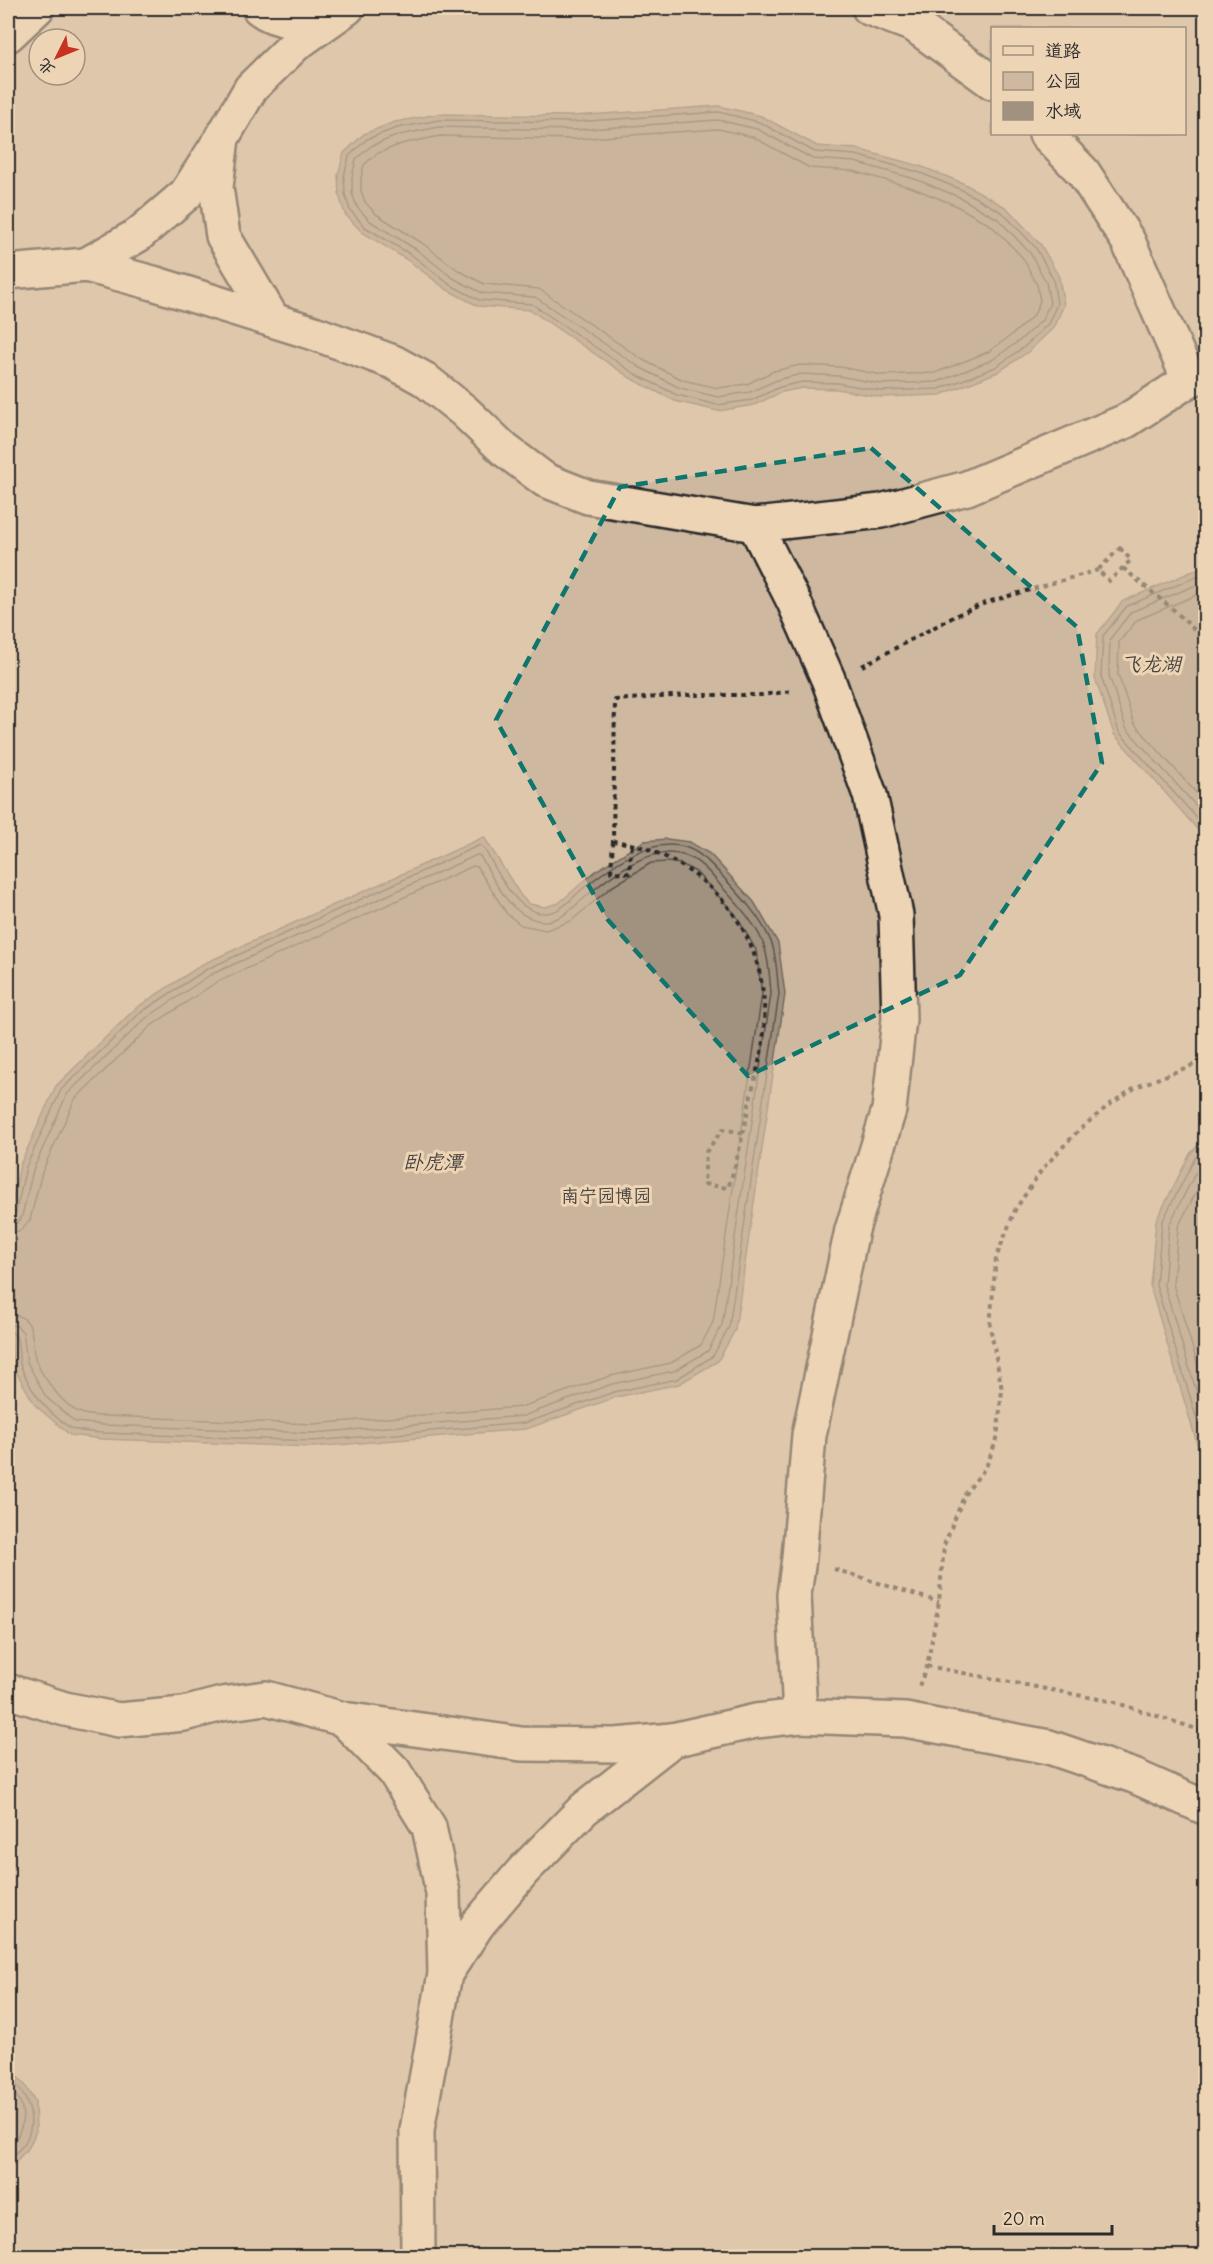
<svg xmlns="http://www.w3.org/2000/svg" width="1213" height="2264" font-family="Delius,'LXGW WenKai TC',sans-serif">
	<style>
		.green { fill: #ceb89f; stroke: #7c7265; stroke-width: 1.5; fill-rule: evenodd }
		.water { fill: #a1917f; stroke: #72685d; stroke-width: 1.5 }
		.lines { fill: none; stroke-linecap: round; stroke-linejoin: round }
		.shore { stroke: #5a544d; stroke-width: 1.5 }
		.minor-casing { stroke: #2b2b2b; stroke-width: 38 }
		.path { stroke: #2b2b2b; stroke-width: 4; stroke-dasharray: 4.5 4.5; stroke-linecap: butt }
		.minor { stroke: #edd4b5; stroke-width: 33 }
		.marked { fill: none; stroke: #0f766e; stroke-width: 4.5; stroke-dasharray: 12 8; stroke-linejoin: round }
		.labels { text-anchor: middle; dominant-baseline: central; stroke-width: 6; stroke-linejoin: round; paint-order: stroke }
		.park-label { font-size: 18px; fill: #43403c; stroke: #edd4b5 }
		.water-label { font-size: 20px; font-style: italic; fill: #484440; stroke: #edd4b5 }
	</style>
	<rect width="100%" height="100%" fill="#edd4b5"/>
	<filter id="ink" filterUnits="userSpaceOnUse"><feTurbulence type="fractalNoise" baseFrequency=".0167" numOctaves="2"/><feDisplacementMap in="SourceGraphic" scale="12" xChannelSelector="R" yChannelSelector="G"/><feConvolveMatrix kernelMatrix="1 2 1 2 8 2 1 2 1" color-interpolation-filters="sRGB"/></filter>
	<g filter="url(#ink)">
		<!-- green -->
		<path class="green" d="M8,8H1205V2256H8ZM992,28H1184V134H992ZM39,39H75V75H39Z"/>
		<!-- water -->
		<g class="water">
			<path d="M719,106L761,116L817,146L857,149L920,166L965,184L1007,208L1041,245L1059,277L1064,305L1053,328L1028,352L998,372L940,395L880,397L837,389L802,388L782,392L754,405L718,411L675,401L632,379L530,310L478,306L446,289L409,261L362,232L345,214L339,195L338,175L344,153L364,134L395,122L438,114L573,116Z"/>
			<path d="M1205,566V838L1114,734L1095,678L1097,634L1123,601Z"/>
			<path d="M484,837L521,896L529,904L545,907L559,903L597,870L644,841L667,839L689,842L710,854L754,902L778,943L785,994L735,1330L718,1361L679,1384L616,1397L526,1429L313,1447L102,1439L70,1435L35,1405L13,1366L8,1308V1224L20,1165L56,1086L136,1008L203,964Z"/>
			<path d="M1205,1138V1470L1150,1286L1156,1221L1190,1154Z"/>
			<path d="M8,2069L23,2082L35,2102L36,2131L29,2147L8,2170Z"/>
		</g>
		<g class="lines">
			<!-- shore -->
			<g class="shore">
				<path d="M719,112L759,122L815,152L856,155L918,172L962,190L1003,213L1036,248L1053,279L1057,304L1048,324L1024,347L996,367L939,389L881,391L838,383L802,382L780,387L752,400L717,405L677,395L635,374L532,304L479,300L449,284L413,256L365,227L350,210L345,194L344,176L349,156L367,139L397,128L439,120L574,122Z"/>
				<path d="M718,120L757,129L813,159L855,162L915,179L959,197L998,219L1030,253L1046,282L1050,303L1042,320L1019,341L992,360L937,382L881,384L839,376L801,374L777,380L750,392L718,397L680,388L639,367L535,297L482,293L453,278L417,250L370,221L357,207L352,193V177L356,159L371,146L399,135L439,127L574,130Z"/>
				<path d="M718,129L753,137L810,168L853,171L913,188L955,205L992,226L1023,258L1037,285L1040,301L1034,315L1013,334L988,352L935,373L882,375L840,367L800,365L774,371L747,384L718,388L683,380L643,360L539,289L484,284L458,270L422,243L376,214L365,202L361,191V178L364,165L376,154L401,144L440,136L574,139Z"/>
				<path d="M1206,573L1127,606L1103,636L1101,676L1119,732L1206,828"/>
				<path d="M1206,581L1131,612L1110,639L1109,675L1126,728L1206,817"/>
				<path d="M1206,591L1137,620L1119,642L1118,674L1134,723L1206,804"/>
				<path d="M1206,1146L1195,1158L1162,1222L1156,1285L1206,1449"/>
				<path d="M1206,1157L1201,1162L1169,1225L1164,1285L1206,1423"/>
				<path d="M1206,1173L1178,1227L1173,1284L1206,1392"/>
				<path d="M8,1217L13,1216L16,1212L26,1167L61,1090L140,1013L207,969L480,845L483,847C497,869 515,915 546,913C561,912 570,900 580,891C608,868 646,837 685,847C701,852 713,866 724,878C742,897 763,920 772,944C777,959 777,979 779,994L729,1327L713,1356L677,1379L614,1392L525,1423L313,1441L103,1433C94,1432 79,1432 71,1428C48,1414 31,1391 21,1367C16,1356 23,1333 8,1331"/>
				<path d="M8,1225L17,1223L22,1216L33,1170L67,1094L145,1019L210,975L477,855L480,856C496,882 510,919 544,921C561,921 572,908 583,899C608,877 648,845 683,855C699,859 711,874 721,886C736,902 760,928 765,949C769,963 770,980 771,994L722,1325L708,1351L674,1371L612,1384L523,1416L313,1433L104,1425L75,1422L46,1397L27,1362L23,1332L17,1326L8,1324"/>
				<path d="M8,1234L21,1230L30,1220L42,1172L75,1099L151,1026L215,983L473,866L477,867L507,914L521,925L546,930L571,921L610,888L651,863L667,862L681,864L696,872L736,915L756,950L762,994L713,1322L701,1345L671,1363L610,1376L521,1407L313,1424L104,1416C97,1416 88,1416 81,1413C65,1408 42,1376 36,1361C29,1341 40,1316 8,1314"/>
				<path d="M8,2077C27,2092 39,2121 24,2144C19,2150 13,2156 8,2162"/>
				<path d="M8,2087C30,2105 25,2131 8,2150"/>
			</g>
			<defs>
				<g id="minor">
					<path d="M259,8C278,23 304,22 327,20"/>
					<path d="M869,8L914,25L992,82"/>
					<path d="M8,35L37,8"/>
					<path d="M1046,134L1083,172L1128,241L1189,380"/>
					<path d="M86,265L138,235L186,194L218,144"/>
					<path d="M8,272L86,265L153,283L314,333L393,362L424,379L464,411L505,450L545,480L588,497L755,525L881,511L967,488L1126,421L1189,380L1206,374"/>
					<path d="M273,320L223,236L216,187L222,138L251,88L296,44L347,8"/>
					<path d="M755,525L794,602L828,679L870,795L896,915L899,1019L889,1110L852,1230L809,1435L799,1558L794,1595L800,1716"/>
					<path d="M8,1691L65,1709L119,1720L184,1714L222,1704L266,1698L343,1719L521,1744L616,1745L672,1740L756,1721L800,1716L905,1720L1049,1747L1134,1776L1206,1808"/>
					<path d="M343,1719L394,1771L429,1827L443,1893L445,1974L417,2130L418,2256"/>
					<path d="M445,1974L478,1924L523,1871L584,1809L672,1740"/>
				</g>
			</defs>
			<!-- minor casing -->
			<use href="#minor" class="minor-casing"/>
			<!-- path -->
			<g class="path">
				<path d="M1120,548L1131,560L1109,581L1098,570Z"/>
				<path d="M1123,568L1175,611L1206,641"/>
				<path d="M862,666L959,614L988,602L1098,570"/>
				<path d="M613,841L611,872L629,873L632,843"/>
				<path d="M743,1133L723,1129L706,1152L704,1184L728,1188C738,1159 744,1130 750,1100C754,1081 760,1061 763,1042C770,979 751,919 700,879C674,859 647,845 613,841L615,700L688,695H762L793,691"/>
				<path d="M834,1569L939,1602"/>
				<path d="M927,1666L1114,1702L1206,1732"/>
				<path d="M919,1686L927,1666L939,1602L944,1545L965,1494L986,1467L997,1439L1002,1390L990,1326L996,1258L1015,1210L1043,1168L1079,1130L1109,1105L1136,1087L1206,1060"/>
			</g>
			<!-- minor -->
			<use href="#minor" class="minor"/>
		</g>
	</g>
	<!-- marked area -->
	<path d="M0 0H1213V2264H0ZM871,448L1077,627L1102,763L960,975L748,1076L608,920L496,720L620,487Z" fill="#edd4b5" fill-opacity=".55" fill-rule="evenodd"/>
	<path class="marked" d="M871,448L1077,627L1102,763L960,975L748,1076L608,920L496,720L620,487Z"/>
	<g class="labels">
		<!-- park labels -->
		<g class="park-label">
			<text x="606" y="1195">南宁园博园</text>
		</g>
		<!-- water labels -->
		<g class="water-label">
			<text x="1151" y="663">飞龙湖</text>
			<text x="433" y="1161">卧虎潭</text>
		</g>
	</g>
	<!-- margin -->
	<rect width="1213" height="2264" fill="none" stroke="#edd4b5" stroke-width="30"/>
	<rect x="15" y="15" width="1183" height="2234" fill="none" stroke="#2b2b2b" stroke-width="2" filter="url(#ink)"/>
	<!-- legend -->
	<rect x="991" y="27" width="195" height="108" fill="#edd4b5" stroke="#9f907e" stroke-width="1.5"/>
	<rect x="1003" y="46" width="30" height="9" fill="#edd4b5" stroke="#9f907e" stroke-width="1.5"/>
	<text x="1045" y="57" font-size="18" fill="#2b2b2b">道路</text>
	<rect x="1003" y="72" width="30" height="18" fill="#ceb89f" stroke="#9f907e" stroke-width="1.5"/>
	<text x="1045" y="87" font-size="18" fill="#2b2b2b">公园</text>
	<rect x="1003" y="102" width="30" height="18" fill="#a1917f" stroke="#9f907e" stroke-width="1.5"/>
	<text x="1045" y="117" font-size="18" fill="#2b2b2b">水域</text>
	<!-- north arrow -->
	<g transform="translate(57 57) rotate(227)"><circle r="28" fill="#edd4b5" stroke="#9f907e" stroke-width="1.5"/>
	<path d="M0-4.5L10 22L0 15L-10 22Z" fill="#c8321e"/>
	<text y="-9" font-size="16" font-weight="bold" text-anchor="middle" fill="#2b2b2b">北</text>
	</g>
	<!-- scale -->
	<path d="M994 2225v9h118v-9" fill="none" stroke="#2b2b2b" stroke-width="3"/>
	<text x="1003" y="2225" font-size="18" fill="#2b2b2b" stroke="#edd4b5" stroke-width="4.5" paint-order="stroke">20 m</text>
</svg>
